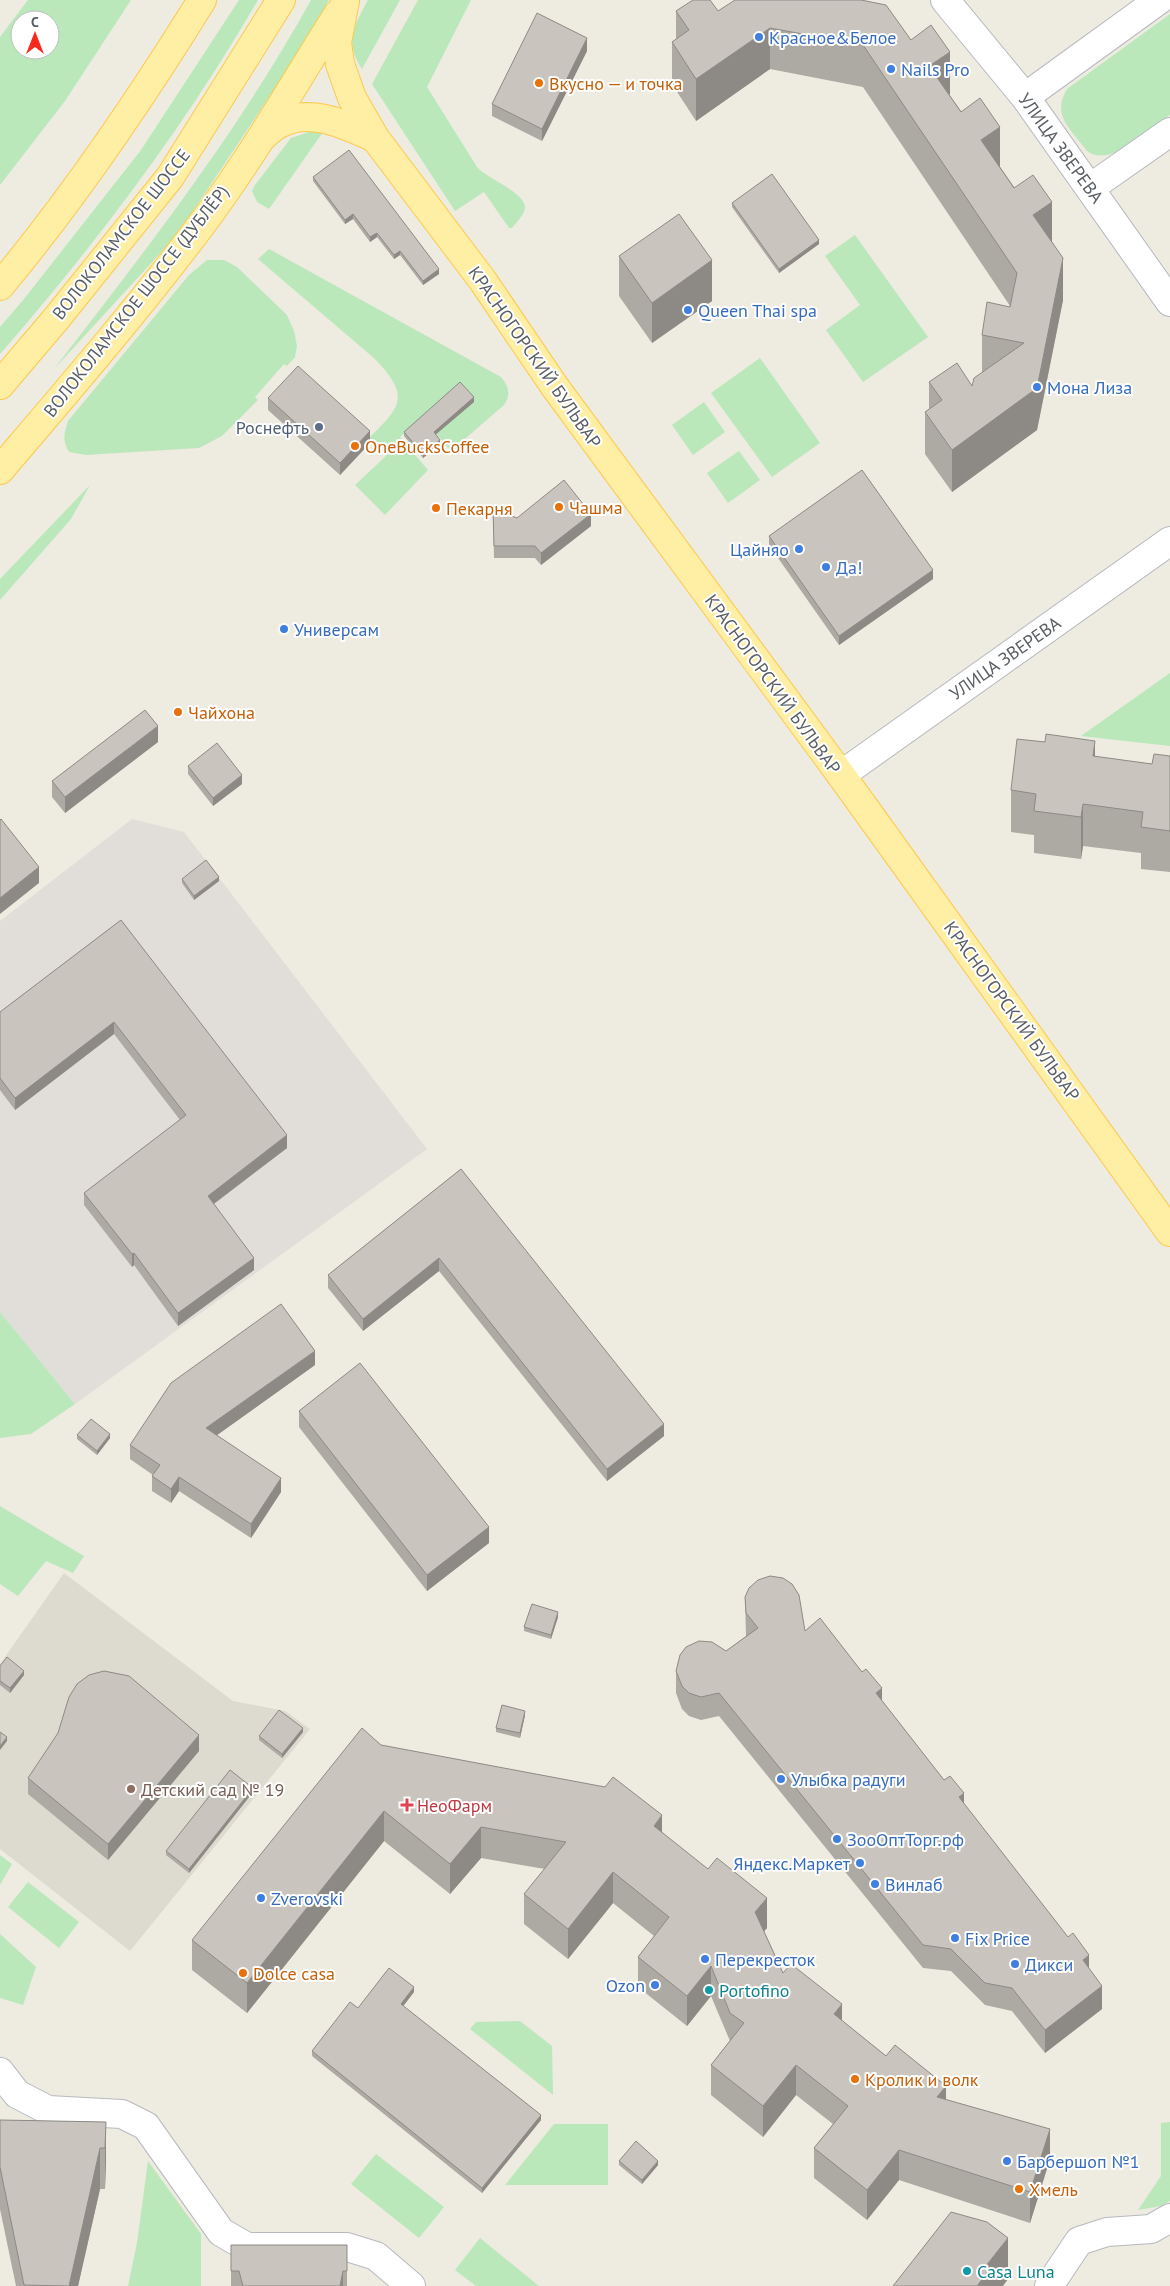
<svg xmlns="http://www.w3.org/2000/svg" width="1170" height="2286" font-family="'PT Sans',sans-serif">
	<style>
		.industrial { fill: #e1ded9 }
		.education { fill: #dddad0 }
		.green { fill: #bbe8ba; fill-rule: evenodd }
		.lines { fill: none; stroke-linecap: round; stroke-linejoin: round }
		.minor-casing { stroke: #b6babf; stroke-width: 30 }
		.major-casing { stroke: #fec94a; stroke-width: 30 }
		.minor { stroke: #fff; stroke-width: 28 }
		.major { stroke: #ffefa5; stroke-width: 28 }
		.wall { fill: #ada9a3 }
		.shaded-wall { fill: #8d8a85 }
		.building { fill: #c9c5be; stroke: #8d8a85 }
		.shop-dot { fill: #3f7fe0; stroke: #fff; stroke-width: 2 }
		.food-dot { fill: #e8710a; stroke: #fff; stroke-width: 2 }
		.service-dot { fill: #5c6f8a; stroke: #fff; stroke-width: 2 }
		.education-dot { fill: #8d6e63; stroke: #fff; stroke-width: 2 }
		.health-dot { fill: #e0444e; stroke: #fff; stroke-width: 2 }
		.culture-dot { fill: #0f9aa8; stroke: #fff; stroke-width: 2 }
		.labels { text-anchor: middle; dominant-baseline: central; stroke-width: 4; stroke-linejoin: round; paint-order: stroke }
		.shop-label { font-size: 18px; fill: #366cbe; stroke: #fff; text-anchor: start }
		.food-label { font-size: 18px; fill: #c56008; stroke: #fff; text-anchor: start }
		.street-label { font-size: 18px; fill: #595e63; stroke: #fff }
		.service-label { font-size: 18px; fill: #4e5e75; stroke: #fff; text-anchor: end }
		.education-label { font-size: 18px; fill: #785e54; stroke: #fff; text-anchor: start }
		.health-label { font-size: 18px; fill: #be3a42; stroke: #fff; text-anchor: start }
		.culture-label { font-size: 18px; fill: #0d838f; stroke: #fff; text-anchor: start }
	</style>
	<rect width="100%" height="100%" fill="#eeebe1"/>
	<!-- industrial -->
	<path class="industrial" d="M132,819L184,832L427,1149L75,1404L0,1312V921Z"/>
	<!-- education -->
	<path class="education" d="M64,1573L233,1701L285,1711L310,1729L130,1951L0,1849V1664Z"/>
	<!-- green -->
	<g class="green">
		<path d="M28,0H131L65,101L0,185V37ZM20,20H50V50H20Z"/>
		<path d="M239,0H258C185,126 96,244 0,354V327L24,299L141,150Z"/>
		<path d="M311,0H329L303,46L177,235L54,369C146,250 238,132 311,0Z"/>
		<path d="M368,0H400L362,69C344,42 354,26 368,0Z"/>
		<path d="M418,0H471L427,87L477,167C486,178 526,193 525,208C524,215 516,223 512,228H509L484,192L455,211L372,84Z"/>
		<path d="M1170,14V115C1151,129 1111,169 1087,151C1071,129 1051,116 1067,89Z"/>
		<path d="M312,131L323,132L269,209L257,202L252,191L255,185L291,138Z"/>
		<path d="M855,235L928,337L863,382L826,330L860,305L825,256Z"/>
		<path d="M269,249L501,377C509,386 511,395 504,405L451,451L422,417L400,437L428,470L385,515L355,485L386,456L369,438C401,406 411,397 375,359L258,259Z"/>
		<path d="M207,260H224L237,267L287,315L294,331L297,346L295,357L287,366L284,364L255,397L258,400L222,436L199,448L86,455L69,452C62,440 64,434 68,421L189,275Z"/>
		<path d="M760,358L820,443L772,477L711,393Z"/>
		<path d="M704,402L725,432L693,455L672,425Z"/>
		<path d="M739,451L760,480L728,503L707,473Z"/>
		<path d="M90,485L71,519L0,600V579Z"/>
		<path d="M1170,673V746L1081,736Z"/>
		<path d="M0,1312L75,1404L31,1434L0,1438Z"/>
		<path d="M0,1506L84,1556L73,1573L46,1561L18,1596L0,1584Z"/>
		<path d="M0,1855L12,1864L0,1885Z"/>
		<path d="M28,1882L79,1922L59,1948L8,1907Z"/>
		<path d="M0,1934L36,1967L23,2005L0,1998Z"/>
		<path d="M520,2021L552,2046L553,2095L470,2029L476,2022Z"/>
		<path d="M1170,2122V2201L1161,2206L1138,2210L1161,2176V2123Z"/>
		<path d="M554,2124H608V2185H505Z"/>
		<path d="M376,2154L444,2207L419,2238L351,2184Z"/>
		<path d="M148,2161L201,2234V2286H128L137,2243Z"/>
		<path d="M480,2238L539,2286H476L455,2270Z"/>
	</g>
	<g class="lines">
		<defs>
			<g id="minor">
				<path d="M945,0L1025,97L1170,302"/>
				<path d="M1025,97L1159,0"/>
				<path d="M1090,188L1170,132"/>
				<path d="M841,775L1170,541"/>
				<path d="M0,2072L17,2094L48,2110L122,2114L146,2126L221,2232L247,2247H347L376,2256L411,2286"/>
				<path d="M1049,2286L1079,2241L1107,2232L1151,2229L1170,2218"/>
			</g>
			<g id="major">
				<path d="M345,1L337,42L340,64L352,98L375,138L483,281L555,387L841,775L1170,1232"/>
				<path d="M262,137C268,132 274,126 281,123C312,107 347,126 375,138"/>
				<path d="M0,286C75,196 140,100 202,0"/>
				<path d="M0,385L56,319L170,177L281,0"/>
				<path d="M0,470C69,389 138,309 202,224C252,157 294,84 338,14"/>
			</g>
		</defs>
		<!-- minor casing -->
		<use href="#minor" class="minor-casing"/>
		<!-- major casing -->
		<use href="#major" class="major-casing"/>
		<!-- minor -->
		<use href="#minor" class="minor"/>
		<!-- major -->
		<use href="#major" class="major"/>
	</g>
	<!-- wall -->
	<g class="wall">
		<path d="M676,11H718L911,40L950,94H949L1052,241L1063,300L1037,430L952,492L925,454V412L929,409V382L972,386L982,373V335L1010,306L863,87L770,69L696,121L672,84V42L676,39Z"/>
		<path d="M587,51L542,141L492,116V104Z"/>
		<path d="M313,177L439,274L423,285L400,255L394,259L377,237L370,242L353,219L345,224L313,181Z"/>
		<path d="M732,203L819,244L779,273L732,207Z"/>
		<path d="M619,256L712,301L652,343L619,296Z"/>
		<path d="M268,398L370,443L340,475L268,410Z"/>
		<path d="M474,402L436,434L440,444L423,458L404,436V432Z"/>
		<path d="M493,509L517,518L591,526L541,565L535,558H494Z"/>
		<path d="M769,536L933,579L839,645L769,545Z"/>
		<path d="M158,742L65,813L52,797V781Z"/>
		<path d="M1170,756V872L1141,869V853L1083,846L1081,859L1034,853V835L1011,832V790L1095,757L1152,764Z"/>
		<path d="M188,766L242,784L213,806L188,774Z"/>
		<path d="M182,879L219,881L194,900L182,883Z"/>
		<path d="M121,920L287,1148L214,1204L254,1270L178,1326L134,1265L132,1267L84,1205V1193L180,1120L114,1034L15,1110L0,1090V1012Z"/>
		<path d="M461,1169L664,1436L607,1481L439,1271L363,1331L328,1288V1275Z"/>
		<path d="M315,1365L217,1435L281,1492L251,1538L179,1491L171,1503L152,1491V1476L153,1475L130,1459V1445Z"/>
		<path d="M299,1411L489,1543L427,1591L299,1427Z"/>
		<path d="M77,1435L110,1438L97,1455L77,1439Z"/>
		<path d="M745,1597L805,1631L882,1701L944,1780L964,1804L1089,1969L1102,2009L1045,2053L1012,2011L985,2005L951,1971L923,1968L719,1716L701,1720L689,1716L682,1709L676,1693V1671L726,1651L746,1636Z"/>
		<path d="M558,1617L551,1639L524,1631V1627Z"/>
		<path d="M0,1666L24,1675L10,1693L0,1685Z"/>
		<path d="M525,1715L520,1738L496,1732V1728Z"/>
		<path d="M303,1732L282,1758L259,1740V1736Z"/>
		<path d="M381,1745L662,1832L767,1928L764,1931L783,1973L886,2056L946,2100L1050,2159L1030,2223L899,2180L867,2220L814,2178V2148L833,2124L796,2095L763,2137L711,2095V2065L730,2041L711,1996L687,2026L638,1987V1957L654,1936L613,1903L568,1959L524,1924V1894L545,1869L481,1858L450,1894L384,1841L247,2013L192,1970V1940Z"/>
		<path d="M199,1751L108,1860L28,1794V1778Z"/>
		<path d="M253,1792L189,1873L166,1855V1851Z"/>
		<path d="M414,1992L403,2006L541,2120L482,2193L312,2056V2051L358,2008Z"/>
		<path d="M0,2120L106,2122L105,2189H100L78,2286H16L0,2209Z"/>
		<path d="M619,2161L658,2165L642,2184L619,2165Z"/>
		<rect x="231" y="2245" width="116" height="41"/>
	</g>
	<!-- shaded-wall -->
	<g class="shaded-wall">
		<path d="M770,28V69L696,121V79Z"/>
		<path d="M587,38V51L542,141V129Z"/>
		<path d="M950,52V94L929,108V66Z"/>
		<path d="M1000,127V169L981,140Z"/>
		<path d="M1052,202V244L1033,215Z"/>
		<path d="M353,214V219L345,224V220Z"/>
		<path d="M377,233V237L370,242V237Z"/>
		<path d="M819,240V244L779,273V269Z"/>
		<path d="M400,251V255L394,259V255Z"/>
		<path d="M1063,258V300L1037,430L952,492V450L1037,388Z"/>
		<path d="M712,260V301L652,343V303Z"/>
		<path d="M439,269V274L423,285V281Z"/>
		<path d="M474,397V402L434,436V432Z"/>
		<path d="M370,431V443L340,475V463Z"/>
		<path d="M440,440V444L423,458V454Z"/>
		<path d="M591,514V526L541,565V553Z"/>
		<path d="M933,570V579L839,645V636Z"/>
		<path d="M158,726V742L65,813V797Z"/>
		<path d="M1095,741V783L1093,756Z"/>
		<path d="M242,775V784L213,806V798Z"/>
		<path d="M1083,804V846L1081,859V817Z"/>
		<path d="M39,867V883L0,914V898Z"/>
		<path d="M219,877V881L194,900V896Z"/>
		<path d="M114,1022V1034L15,1110V1098Z"/>
		<path d="M287,1135V1148L208,1208V1196Z"/>
		<path d="M134,1253V1265L132,1267V1254Z"/>
		<path d="M254,1258V1270L178,1326V1313Z"/>
		<path d="M439,1258V1271L363,1331V1319Z"/>
		<path d="M315,1351V1365L206,1443V1428Z"/>
		<path d="M664,1424V1436L607,1481V1469Z"/>
		<path d="M110,1434V1438L97,1455V1451Z"/>
		<path d="M179,1477V1491L171,1503V1489Z"/>
		<path d="M281,1478V1492L251,1538V1524Z"/>
		<path d="M489,1527V1543L427,1591V1575Z"/>
		<path d="M558,1612V1617L551,1639V1635Z"/>
		<path d="M24,1671V1675L10,1693V1688Z"/>
		<path d="M882,1688V1711L876,1693Z"/>
		<path d="M525,1711V1715L520,1738V1733Z"/>
		<path d="M303,1728V1732L282,1758V1754Z"/>
		<path d="M199,1735V1751L108,1860V1844Z"/>
		<path d="M7,1737V1741L0,1750V1746Z"/>
		<path d="M253,1788V1792L189,1873V1869Z"/>
		<path d="M964,1793V1816L959,1797Z"/>
		<path d="M384,1811V1841L247,2013V1983Z"/>
		<path d="M662,1815V1846L654,1826Z"/>
		<path d="M481,1827V1858L450,1894V1864Z"/>
		<path d="M613,1872V1903L568,1959V1929Z"/>
		<path d="M767,1898V1928L755,1942V1912Z"/>
		<path d="M1089,1955V1978L1083,1960Z"/>
		<path d="M711,1966V1996L687,2026V1996Z"/>
		<path d="M1102,1986V2009L1045,2053V2030Z"/>
		<path d="M414,1987V1992L401,2009V2004Z"/>
		<path d="M842,2004V2035L834,2014Z"/>
		<path d="M796,2065V2095L763,2137V2106Z"/>
		<path d="M946,2086V2117L937,2097Z"/>
		<path d="M541,2115V2120L482,2193V2188Z"/>
		<path d="M106,2122V2164L105,2189V2148Z"/>
		<path d="M1050,2129V2159L1030,2223V2192Z"/>
		<path d="M100,2148V2189L78,2286H69Z"/>
		<path d="M899,2150V2180L867,2220V2190Z"/>
		<path d="M658,2161V2165L642,2184V2180Z"/>
		<path d="M1008,2238V2279L1003,2286H977L985,2267Z"/>
		<path d="M343,2271V2286H340Z"/>
	</g>
	<!-- building -->
	<g class="building">
		<path d="M693,0H710L718,11L735,0H861L886,5L911,40L931,25L950,52L929,66L961,112L980,98L1000,127L981,140L1014,188L1033,175L1052,202L1033,215L1063,258L1037,388L952,450L925,412L942,400L929,382L957,363L972,386L974,378L1024,343L982,335L987,302L1010,307L1017,273L863,45L770,28L696,79L672,42L689,30L676,11Z"/>
		<path d="M537,13L587,38L542,129L492,104Z"/>
		<path d="M349,150L439,269L423,281L400,251L394,255L377,233L370,237L353,214L345,220L313,177Z"/>
		<path d="M772,174L819,240L779,269L732,203Z"/>
		<path d="M679,214L712,260L652,303L619,256Z"/>
		<path d="M298,366L370,431L340,463L268,398Z"/>
		<path d="M460,382L474,397L434,432L440,440L423,454L404,432Z"/>
		<path d="M862,470L933,570L839,636L769,536Z"/>
		<path d="M564,480L591,514L541,553L535,546H494L493,509L517,518Z"/>
		<path d="M145,710L158,726L65,797L52,781Z"/>
		<path d="M1046,734L1095,741L1093,756L1152,764L1154,754L1170,756V831L1141,827L1143,812L1083,804L1081,817L1034,811L1036,794L1011,790L1017,739L1045,742Z"/>
		<path d="M217,743L242,775L213,798L188,766Z"/>
		<path d="M1,819L39,867L0,898V820Z"/>
		<path d="M206,860L219,877L194,896L182,879Z"/>
		<path d="M121,920L287,1135L208,1196L254,1258L178,1313L134,1253L132,1254L84,1193L186,1115L114,1022L15,1098L0,1078V1012Z"/>
		<path d="M461,1169L664,1424L607,1469L439,1258L363,1319L328,1275Z"/>
		<path d="M281,1304L315,1351L206,1428L281,1478L251,1524L179,1477L171,1489L152,1476L160,1465L130,1445L171,1383Z"/>
		<path d="M360,1363L489,1527L427,1575L299,1411Z"/>
		<path d="M91,1419L110,1434L97,1451L77,1435Z"/>
		<path d="M770,1576L783,1578L792,1584L799,1595L805,1631L820,1618L862,1672L866,1669L882,1688L876,1693L944,1780L950,1776L964,1793L959,1797L1068,1937L1073,1933L1089,1955L1083,1960L1102,1986L1045,2030L1012,1988L985,1983L951,1949L923,1945L719,1693L701,1697L689,1693L682,1686L676,1671L680,1655L686,1647L699,1641L712,1642L726,1651L758,1628L746,1613L745,1597L749,1588L758,1580Z"/>
		<path d="M532,1604L558,1612L551,1635L524,1627Z"/>
		<path d="M7,1657L24,1671L10,1688L0,1681V1666Z"/>
		<path d="M104,1671L129,1676L199,1735L108,1844L28,1778L58,1733L69,1697L77,1684L89,1675Z"/>
		<path d="M502,1705L525,1711L520,1733L496,1728Z"/>
		<path d="M279,1710L303,1728L282,1754L259,1736Z"/>
		<path d="M362,1728L381,1745L605,1787L613,1777L662,1815L654,1826L708,1869L717,1858L767,1898L755,1912L783,1973L791,1964L842,2004L834,2014L886,2056L895,2045L946,2086L937,2097L1050,2129L1030,2192L899,2150L867,2190L814,2148L848,2106L796,2065L763,2106L711,2065L744,2023L730,2013L711,1966L687,1996L638,1957L669,1917L613,1872L568,1929L524,1894L566,1842L481,1827L450,1864L384,1811L247,1983L192,1940Z"/>
		<path d="M0,1732L7,1737L0,1746Z"/>
		<path d="M230,1770L253,1788L189,1869L166,1851Z"/>
		<path d="M389,1968L414,1987L401,2004L541,2115L482,2188L312,2051L350,2002L358,2008Z"/>
		<path d="M0,2120L106,2122L105,2148H100L69,2286L24,2285L0,2167Z"/>
		<path d="M636,2141L658,2161L642,2180L619,2161Z"/>
		<path d="M951,2212L987,2222L1008,2238L985,2267L989,2270L977,2286H893Z"/>
		<path d="M231,2245H347V2271H343L340,2286H243L239,2271H231Z"/>
	</g>
	<!-- markers -->
	<g class="shop-dot">
		<circle cx="759" cy="37" r="5"/>
		<circle cx="891" cy="69" r="5"/>
		<circle cx="688" cy="310" r="5"/>
		<circle cx="1037" cy="387" r="5"/>
		<circle cx="799" cy="549" r="5"/>
		<circle cx="826" cy="567" r="5"/>
		<circle cx="284" cy="629" r="5"/>
		<circle cx="781" cy="1779" r="5"/>
		<circle cx="837" cy="1839" r="5"/>
		<circle cx="860" cy="1863" r="5"/>
		<circle cx="875" cy="1884" r="5"/>
		<circle cx="261" cy="1898" r="5"/>
		<circle cx="955" cy="1938" r="5"/>
		<circle cx="705" cy="1959" r="5"/>
		<circle cx="1015" cy="1964" r="5"/>
		<circle cx="655" cy="1985" r="5"/>
		<circle cx="1007" cy="2161" r="5"/>
	</g>
	<g class="food-dot">
		<circle cx="539" cy="83" r="5"/>
		<circle cx="355" cy="446" r="5"/>
		<circle cx="559" cy="507" r="5"/>
		<circle cx="436" cy="508" r="5"/>
		<circle cx="178" cy="712" r="5"/>
		<circle cx="243" cy="1973" r="5"/>
		<circle cx="855" cy="2079" r="5"/>
		<circle cx="1019" cy="2189" r="5"/>
	</g>
	<circle class="service-dot" cx="319" cy="427" r="5"/>
	<circle class="education-dot" cx="131" cy="1789" r="5"/>
	<path class="health-dot" d="M404.5 1797.5h5v5h5v5h-5v5h-5v-5h-5v-5h5z"/>
	<g class="culture-dot">
		<circle cx="709" cy="1990" r="5"/>
		<circle cx="967" cy="2271" r="5"/>
	</g>
	<g class="labels">
		<!-- shop labels -->
		<g class="shop-label">
			<text x="769" y="37">Красное&amp;Белое</text>
			<text x="901" y="69">Nails Pro</text>
			<text x="698" y="310">Queen Thai spa</text>
			<text x="1047" y="387">Мона Лиза</text>
			<text x="789" y="549" text-anchor="end">Цайняо</text>
			<text x="836" y="567">Да!</text>
			<text x="294" y="629">Универсам</text>
			<text x="791" y="1779">Улыбка радуги</text>
			<text x="847" y="1839">ЗооОптТорг.рф</text>
			<text x="850" y="1863" text-anchor="end">Яндекс.Маркет</text>
			<text x="885" y="1884">Винлаб</text>
			<text x="271" y="1898">Zverovski</text>
			<text x="965" y="1938">Fix Price</text>
			<text x="715" y="1959">Перекресток</text>
			<text x="1025" y="1964">Дикси</text>
			<text x="645" y="1985" text-anchor="end">Ozon</text>
			<text x="1017" y="2161">Барбершоп №1</text>
		</g>
		<!-- food labels -->
		<g class="food-label">
			<text x="549" y="83">Вкусно — и точка</text>
			<text x="365" y="446">OneBucksCoffee</text>
			<text x="569" y="507">Чашма</text>
			<text x="446" y="508">Пекарня</text>
			<text x="188" y="712">Чайхона</text>
			<text x="253" y="1973">Dolce casa</text>
			<text x="865" y="2079">Кролик и волк</text>
			<text x="1029" y="2189">Хмель</text>
		</g>
		<!-- street labels -->
		<g class="street-label">
			<text transform="translate(1061 148) rotate(54)">УЛИЦА ЗВЕРЕВА</text>
			<text transform="translate(121 234) rotate(-52)">ВОЛОКОЛАМСКОЕ ШОССЕ</text>
			<text transform="translate(136 301) rotate(-52)">ВОЛОКОЛАМСКОЕ ШОССЕ (ДУБЛЁР)</text>
			<text transform="translate(535 357) rotate(55)">КРАСНОГОРСКИЙ БУЛЬВАР</text>
			<text transform="translate(1005 658) rotate(-35)">УЛИЦА ЗВЕРЕВА</text>
			<text transform="translate(773 684) rotate(54)">КРАСНОГОРСКИЙ БУЛЬВАР</text>
			<text transform="translate(1012 1011) rotate(54)">КРАСНОГОРСКИЙ БУЛЬВАР</text>
		</g>
		<!-- service labels -->
		<g class="service-label">
			<text x="309" y="427">Роснефть</text>
		</g>
		<!-- education labels -->
		<g class="education-label">
			<text x="141" y="1789">Детский сад № 19</text>
		</g>
		<!-- health labels -->
		<g class="health-label">
			<text x="417" y="1805">НеоФарм</text>
		</g>
		<!-- culture labels -->
		<g class="culture-label">
			<text x="719" y="1990">Portofino</text>
			<text x="977" y="2271">Casa Luna</text>
		</g>
	</g>
	<!-- north arrow -->
	<g transform="translate(35 35)"><circle r="24" fill="#ffffff" stroke="#bdbfc1"/>
	<path d="M0-4L9 19L0 12L-9 19Z" fill="#f92a1c"/>
	<text y="-8" font-size="14" font-weight="bold" text-anchor="middle" fill="#595e63">С</text>
	</g>
</svg>
